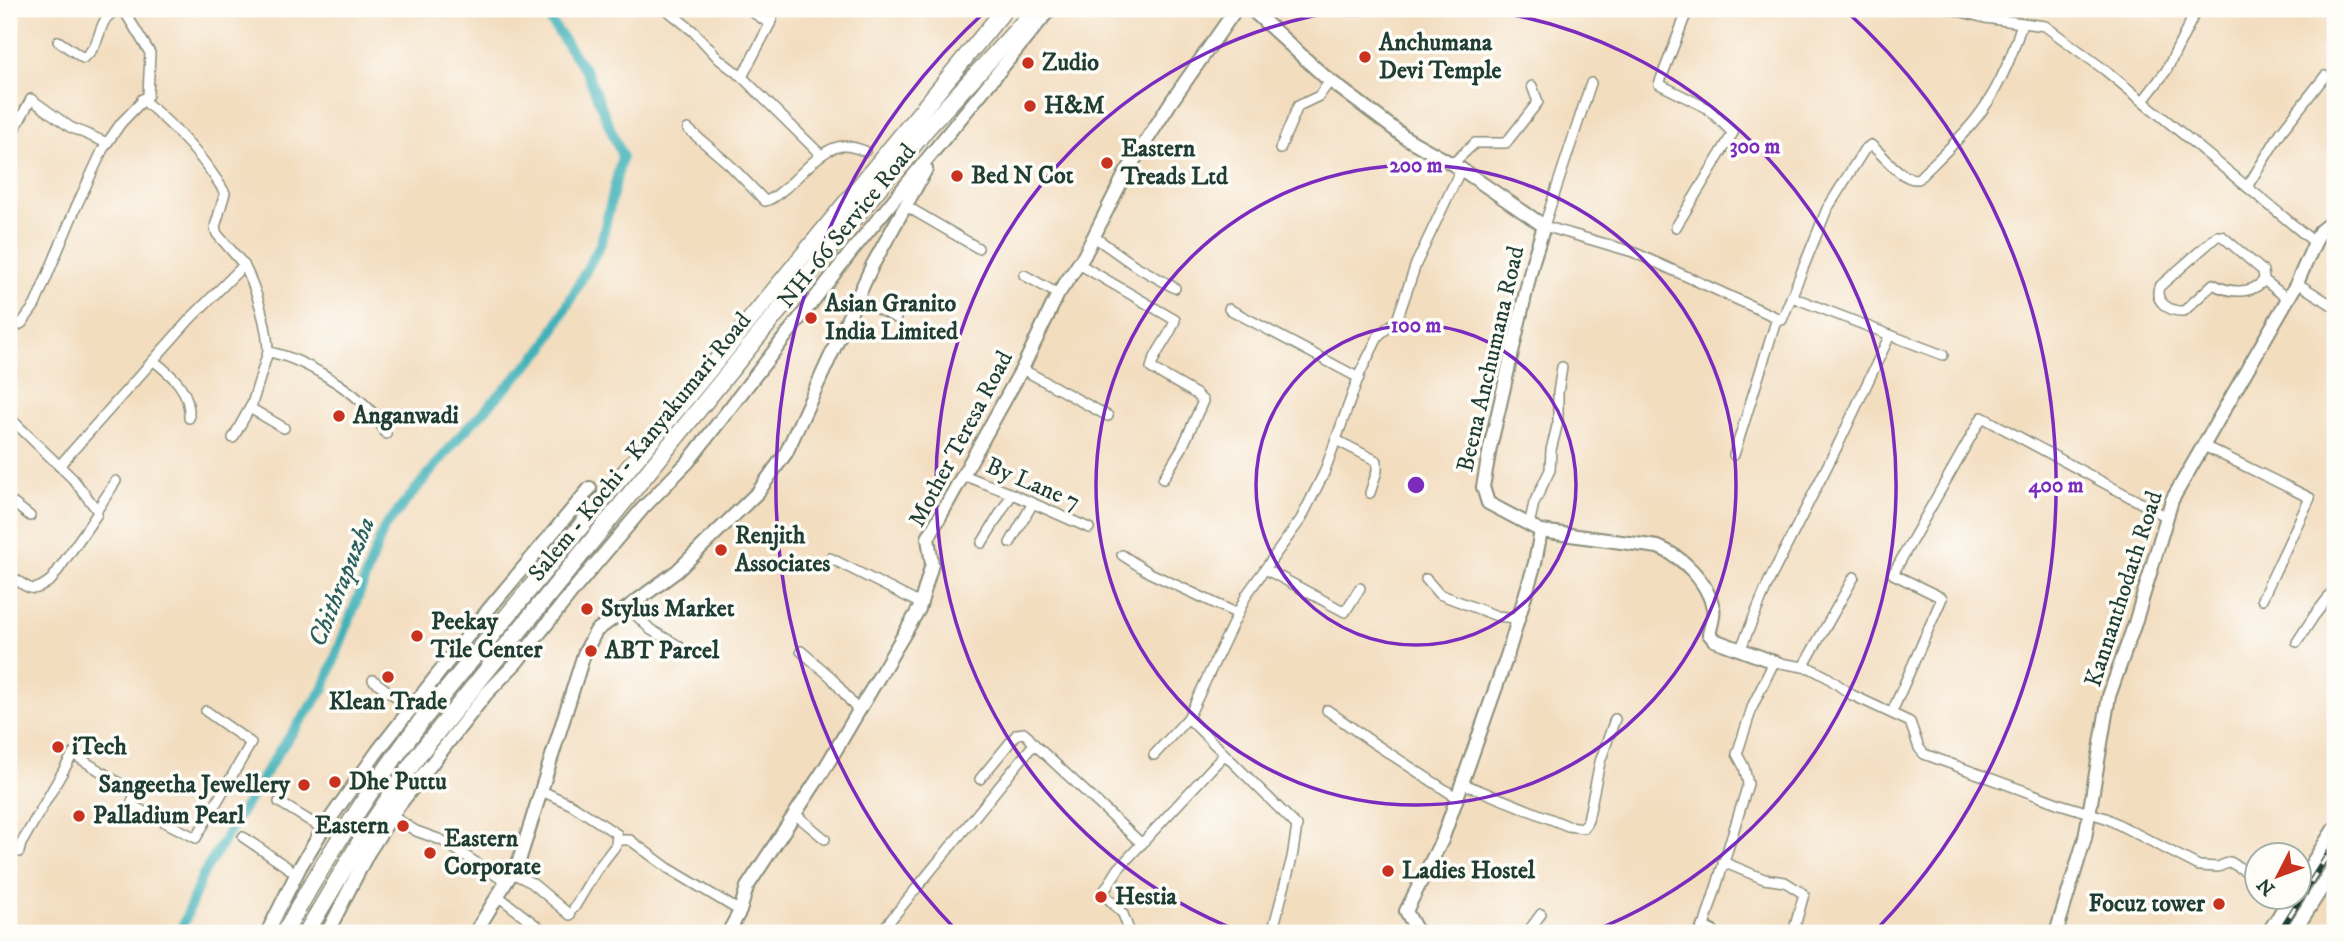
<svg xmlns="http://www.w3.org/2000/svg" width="2344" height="942" font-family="'IM FELL DW Pica',serif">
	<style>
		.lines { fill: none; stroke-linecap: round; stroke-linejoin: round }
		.canal { stroke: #42b2b9; stroke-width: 10 }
		.street-casing { stroke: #898d7a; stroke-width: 12 }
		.secondary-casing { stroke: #898d7a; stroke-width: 16 }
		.primary-casing { stroke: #898d7a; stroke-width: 18 }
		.highway-casing { stroke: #898d7a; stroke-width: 19 }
		.street { stroke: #fff; stroke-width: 9 }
		.secondary { stroke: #fff; stroke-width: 12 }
		.primary { stroke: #fff; stroke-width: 14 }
		.highway { stroke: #fff; stroke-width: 16 }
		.rail-casing { stroke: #1f3d34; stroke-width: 6 }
		.rail { stroke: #fdfcf7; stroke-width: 3.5; stroke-dasharray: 10; stroke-linecap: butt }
		.ring { fill: none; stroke: #7b2cbf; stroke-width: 3.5 }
		.poi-dot { fill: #c8321e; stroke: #fdfcf7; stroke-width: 2.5 }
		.labels { text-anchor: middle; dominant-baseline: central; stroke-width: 7; stroke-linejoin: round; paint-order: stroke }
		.poi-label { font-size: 24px; font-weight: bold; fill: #1f3d34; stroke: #fdfcf7; text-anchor: start }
		.street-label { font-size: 24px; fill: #1f3d34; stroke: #fdfcf7 }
		.water-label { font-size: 26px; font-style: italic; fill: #2a605c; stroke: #fdfcf7 }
		.centre { fill: #7b2cbf; stroke: #fdfcf7; stroke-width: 3.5 }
		.ring-label { font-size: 21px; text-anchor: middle; font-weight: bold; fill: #7b2cbf; stroke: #fdfcf7; stroke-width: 7; stroke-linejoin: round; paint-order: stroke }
	</style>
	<rect width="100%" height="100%" fill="#fdfcf7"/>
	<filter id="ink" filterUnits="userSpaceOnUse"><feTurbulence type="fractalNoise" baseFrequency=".0143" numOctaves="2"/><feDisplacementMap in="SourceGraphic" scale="14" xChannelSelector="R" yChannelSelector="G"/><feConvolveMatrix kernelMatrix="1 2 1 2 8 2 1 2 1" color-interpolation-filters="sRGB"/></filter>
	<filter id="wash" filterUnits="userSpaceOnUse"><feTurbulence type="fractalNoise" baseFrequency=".00686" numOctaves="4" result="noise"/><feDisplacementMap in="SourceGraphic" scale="28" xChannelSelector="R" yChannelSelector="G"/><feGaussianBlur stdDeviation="1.57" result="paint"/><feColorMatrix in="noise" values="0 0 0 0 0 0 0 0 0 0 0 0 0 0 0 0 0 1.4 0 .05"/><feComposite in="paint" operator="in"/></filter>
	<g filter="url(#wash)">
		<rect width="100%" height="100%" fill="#f3ddbf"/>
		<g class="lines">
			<!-- canal -->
			<path class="canal" d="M180,933L202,876L279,751L323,690L384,528L460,436L544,348L601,243L622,156L587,73L542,9"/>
		</g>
	</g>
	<g filter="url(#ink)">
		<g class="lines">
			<defs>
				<g id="street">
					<path d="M666,9L693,31L720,60L742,77L821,155"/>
					<path d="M748,9L770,24L775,9"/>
					<path d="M1342,9L1352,11L1362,9"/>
					<path d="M1951,9L1985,18L2045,26L2105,70L2314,242"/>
					<path d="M9,15L13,9"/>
					<path d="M58,41L83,58C107,42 93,14 123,10"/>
					<path d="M742,77L770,24"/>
					<path d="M1591,83L1544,226L1633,252L1782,320L1827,209L1864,150L1871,145C1884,155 1901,181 1918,179C1937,160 1958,141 1975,120C1997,93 2012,57 2022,23"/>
					<path d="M2143,101L2166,71L2197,9"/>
					<path d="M688,129L730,165L765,201C772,200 777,195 783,190C800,177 822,146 844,146C851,146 859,149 865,151"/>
					<path d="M9,135L15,129L31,99L70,127L107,143"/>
					<path d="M1280,149L1298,106L1319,96L1330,81"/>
					<path d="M1452,164L1475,143H1506L1538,102L1532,86"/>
					<path d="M2247,187L2281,132L2325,76"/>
					<path d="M906,206L978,248"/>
					<path d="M1676,227L1733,133L1707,108L1659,84L1688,9"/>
					<path d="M1093,236L1134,265L1175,288"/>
					<path d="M1079,264L1175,320C1170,338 1155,350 1151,368L1196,394L1203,401L1182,448L1163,479"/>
					<path d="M244,265C256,288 268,327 268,352C301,357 352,389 374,414C379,420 382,427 386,434"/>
					<path d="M1024,275L1058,294"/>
					<path d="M2264,280C2252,295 2228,293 2213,284L2184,311C2170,312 2154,302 2159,287L2217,236H2222L2263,271L2264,280L2288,299"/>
					<path d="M2297,283L2335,307"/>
					<path d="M857,299L896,318"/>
					<path d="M1229,309L1359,378"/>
					<path d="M9,326L15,327L22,323L35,305L76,207L103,149L121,123L148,95L150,53L123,9"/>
					<path d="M1890,335L1943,355"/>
					<path d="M154,361C173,376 191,391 189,418"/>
					<path d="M1022,369L1108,416"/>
					<path d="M250,408L284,428"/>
					<path d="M9,417L73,479L97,510V514L52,579C35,593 31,591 14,578L9,580"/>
					<path d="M233,438L252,404L268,352"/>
					<path d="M1336,440L1377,461V471L1370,493"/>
					<path d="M2204,446L2310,498L2262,599"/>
					<path d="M1734,455L1777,318"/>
					<path d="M59,466L190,319L244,265L217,234L215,227L225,193C204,157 174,126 142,99"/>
					<path d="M963,475L1012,494L1089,528"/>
					<path d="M9,500L30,516"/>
					<path d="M97,510L116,481"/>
					<path d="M1529,525L1534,503L1550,470L1551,450L1558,422V393L1562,367"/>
					<path d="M982,543L1012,494"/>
					<path d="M1010,543L1033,503"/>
					<path d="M1122,555L1150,573L1238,614"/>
					<path d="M830,558L921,604"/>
					<path d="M1265,569L1345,612L1360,588"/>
					<path d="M1426,579L1439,594L1497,616L1516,618"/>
					<path d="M628,607L651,630L679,646"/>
					<path d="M2297,642L2314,616L2335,589"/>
					<path d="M1741,648L1769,581L1840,441L1890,335L1792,297"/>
					<path d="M801,651L831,677L859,712"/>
					<path d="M1803,667L1854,577"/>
					<path d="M373,680L411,708"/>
					<path d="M1327,710L1372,742L1456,797"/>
					<path d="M1892,712L1942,598L1893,574L1982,417L2167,517"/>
					<path d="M1154,755L1188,718"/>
					<path d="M980,779L1017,734L1025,733L1034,744"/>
					<path d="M1461,783L1568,826L1584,828L1588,820L1600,762L1615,719"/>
					<path d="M542,791L572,805L617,834L616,845L596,871L574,908"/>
					<path d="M279,802L323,829"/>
					<path d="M795,814L825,839"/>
					<path d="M392,816L416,831L441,840L506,882"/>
					<path d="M243,837L297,874"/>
					<path d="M617,840H630L668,868L740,911"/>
					<path d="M9,847L19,852L21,844L73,754L135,793L131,805L196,838L251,743L206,711"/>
					<path d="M1723,862L1764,879L1785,882L1804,894L1793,933"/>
					<path d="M512,873L532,883L570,915"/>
					<path d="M498,896L546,933"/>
					<path d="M880,933L1034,744L1142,844"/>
					<path d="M1130,933L1123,914L1103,893L1119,868L1224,755"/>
					<path d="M1272,933L1292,858L1297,826L1188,718L1247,594L1301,519L1324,473L1360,373L1379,335L1397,320L1416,264L1461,169"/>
					<path d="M1527,933L1541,914"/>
					<path d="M1702,933L1748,784L1744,767L1737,754L1753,705L1774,662L1810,668L1827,677L1852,695L1910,722L1919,748L1924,754L2060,804L2106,818L2199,866L2218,867L2230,862L2256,877"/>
				</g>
				<g id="secondary">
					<path d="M1251,9L1324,76L1406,138L1461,169L1544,226L1533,261L1490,448L1483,487L1488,503L1541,531L1658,547C1683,557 1706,580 1713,607C1715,615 1711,626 1709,634L1714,640L1774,662"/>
					<path d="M1703,928L1713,933"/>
					<path d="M267,933L300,867L323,829L377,752L488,610L590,488"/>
					<path d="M327,933L368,853L397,808L486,694L516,663L576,587L643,508L688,462L851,252L1050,9"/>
					<path d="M475,933L519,861L584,654L596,631L677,571L758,492L786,453L872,266L926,169"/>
					<path d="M728,933L740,911L747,887L825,768L919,609L932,564L928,538L1022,369L1058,294L1084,256L1124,176L1171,102L1236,9"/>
					<path d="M1418,933L1406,911L1442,840L1507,656L1535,563L1541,531"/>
					<path d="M2056,933L2085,838L2109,696L2135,623L2172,500L2297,283L2320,231L2335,219"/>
				</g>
				<g id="primary">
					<path d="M2298,887L2335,829"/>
					<path d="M2269,933L2292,897"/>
					<path d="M2292,933L2335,866"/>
				</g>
				<g id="highway">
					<path d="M284,933C325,858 370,789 422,720L1005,9"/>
					<path d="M306,933L366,832L419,754L928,127L1036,9"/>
				</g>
			</defs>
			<!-- street casing -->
			<use href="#street" class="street-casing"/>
			<!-- secondary casing -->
			<use href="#secondary" class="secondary-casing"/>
			<!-- primary casing -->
			<use href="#primary" class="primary-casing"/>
			<!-- highway casing -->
			<use href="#highway" class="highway-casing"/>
			<!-- street -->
			<use href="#street" class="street"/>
			<!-- secondary -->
			<use href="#secondary" class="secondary"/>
			<!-- primary -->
			<use href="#primary" class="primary"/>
			<!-- highway -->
			<use href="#highway" class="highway"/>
			<defs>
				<path id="rail" d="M2279,933L2335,843"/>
			</defs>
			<!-- rail casing -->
			<use href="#rail" class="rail-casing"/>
			<!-- rail -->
			<use href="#rail" class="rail"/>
		</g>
	</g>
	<!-- distance rings -->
	<g class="ring">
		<circle cx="1416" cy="485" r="160"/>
		<circle cx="1416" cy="485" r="320"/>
		<path d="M1244 933A480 480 0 0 1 1353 9M1479 9A480 480 0 0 1 1588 933"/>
		<path d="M956 930A640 640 0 0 1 988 9M1844 9A640 640 0 0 1 1876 930"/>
	</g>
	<!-- markers -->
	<g class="poi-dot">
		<circle cx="1365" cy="57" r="7"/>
		<circle cx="1028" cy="63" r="7"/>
		<circle cx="1030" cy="106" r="7"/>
		<circle cx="1107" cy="163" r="7"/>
		<circle cx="957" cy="176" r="7"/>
		<circle cx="811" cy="318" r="7"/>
		<circle cx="339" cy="416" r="7"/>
		<circle cx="721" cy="550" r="7"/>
		<circle cx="587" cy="609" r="7"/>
		<circle cx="417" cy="636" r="7"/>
		<circle cx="591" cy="651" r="7"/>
		<circle cx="388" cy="677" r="7"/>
		<circle cx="58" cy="747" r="7"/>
		<circle cx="335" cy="782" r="7"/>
		<circle cx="304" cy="785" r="7"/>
		<circle cx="79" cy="816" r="7"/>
		<circle cx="403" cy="826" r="7"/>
		<circle cx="430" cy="853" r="7"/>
		<circle cx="1388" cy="871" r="7"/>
		<circle cx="1101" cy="897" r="7"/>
		<circle cx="2219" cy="904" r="7"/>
	</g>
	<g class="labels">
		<!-- poi labels -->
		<g class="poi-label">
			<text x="1379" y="43">Anchumana<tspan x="1379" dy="28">Devi Temple</tspan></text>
			<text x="1042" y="63">Zudio</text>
			<text x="1044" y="106">H&amp;M</text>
			<text x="1121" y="149">Eastern<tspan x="1121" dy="28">Treads Ltd</tspan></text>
			<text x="971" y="176">Bed N Cot</text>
			<text x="825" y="304">Asian Granito<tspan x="825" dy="28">India Limited</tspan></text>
			<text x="353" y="416">Anganwadi</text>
			<text x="735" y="536">Renjith<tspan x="735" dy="28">Associates</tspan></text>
			<text x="601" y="609">Stylus Market</text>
			<text x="431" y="622">Peekay<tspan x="431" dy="28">Tile Center</tspan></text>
			<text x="605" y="651">ABT Parcel</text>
			<text x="388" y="702" text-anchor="middle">Klean Trade</text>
			<text x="72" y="747">iTech</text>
			<text x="349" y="782">Dhe Puttu</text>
			<text x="290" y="785" text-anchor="end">Sangeetha Jewellery</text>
			<text x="93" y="816">Palladium Pearl</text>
			<text x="389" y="826" text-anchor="end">Eastern</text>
			<text x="444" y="839">Eastern<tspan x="444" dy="28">Corporate</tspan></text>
			<text x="1402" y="871">Ladies Hostel</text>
			<text x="1115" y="897">Hestia</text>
			<text x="2205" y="904" text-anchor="end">Focuz tower</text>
		</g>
		<!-- street labels -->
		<g class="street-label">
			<text transform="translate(847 226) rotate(-51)">NH-66 Service Road</text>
			<text transform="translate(1491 359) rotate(-77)">Beena Anchumana Road</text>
			<text transform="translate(961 439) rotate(-62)">Mother Teresa Road</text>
			<text transform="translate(640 447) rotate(-51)">Salem - Kochi - Kanyakumari Road</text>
			<text transform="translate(1033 484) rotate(23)">By Lane 7</text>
			<text transform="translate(2124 589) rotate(-72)">Kannanthodath Road</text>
		</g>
		<!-- water labels -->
		<g class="water-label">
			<text transform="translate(342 582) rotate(-68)">Chithrapuzha</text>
		</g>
	</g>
	<circle cx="1416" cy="485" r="10" class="centre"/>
	<g class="ring-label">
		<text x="1755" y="153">300 m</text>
		<text x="1416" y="172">200 m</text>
		<text x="1416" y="332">100 m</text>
		<text x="2056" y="492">400 m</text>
	</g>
	<!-- margin -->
	<rect width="2344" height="942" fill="none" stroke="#fdfcf7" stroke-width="35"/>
	<!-- north arrow -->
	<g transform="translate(2278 876) rotate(228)"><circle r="33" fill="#fdfcf7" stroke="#a4b0a9" stroke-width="2"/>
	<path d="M0-5L12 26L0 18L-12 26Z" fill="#c8321e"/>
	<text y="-10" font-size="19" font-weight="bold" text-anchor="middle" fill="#1f3d34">N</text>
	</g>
</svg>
